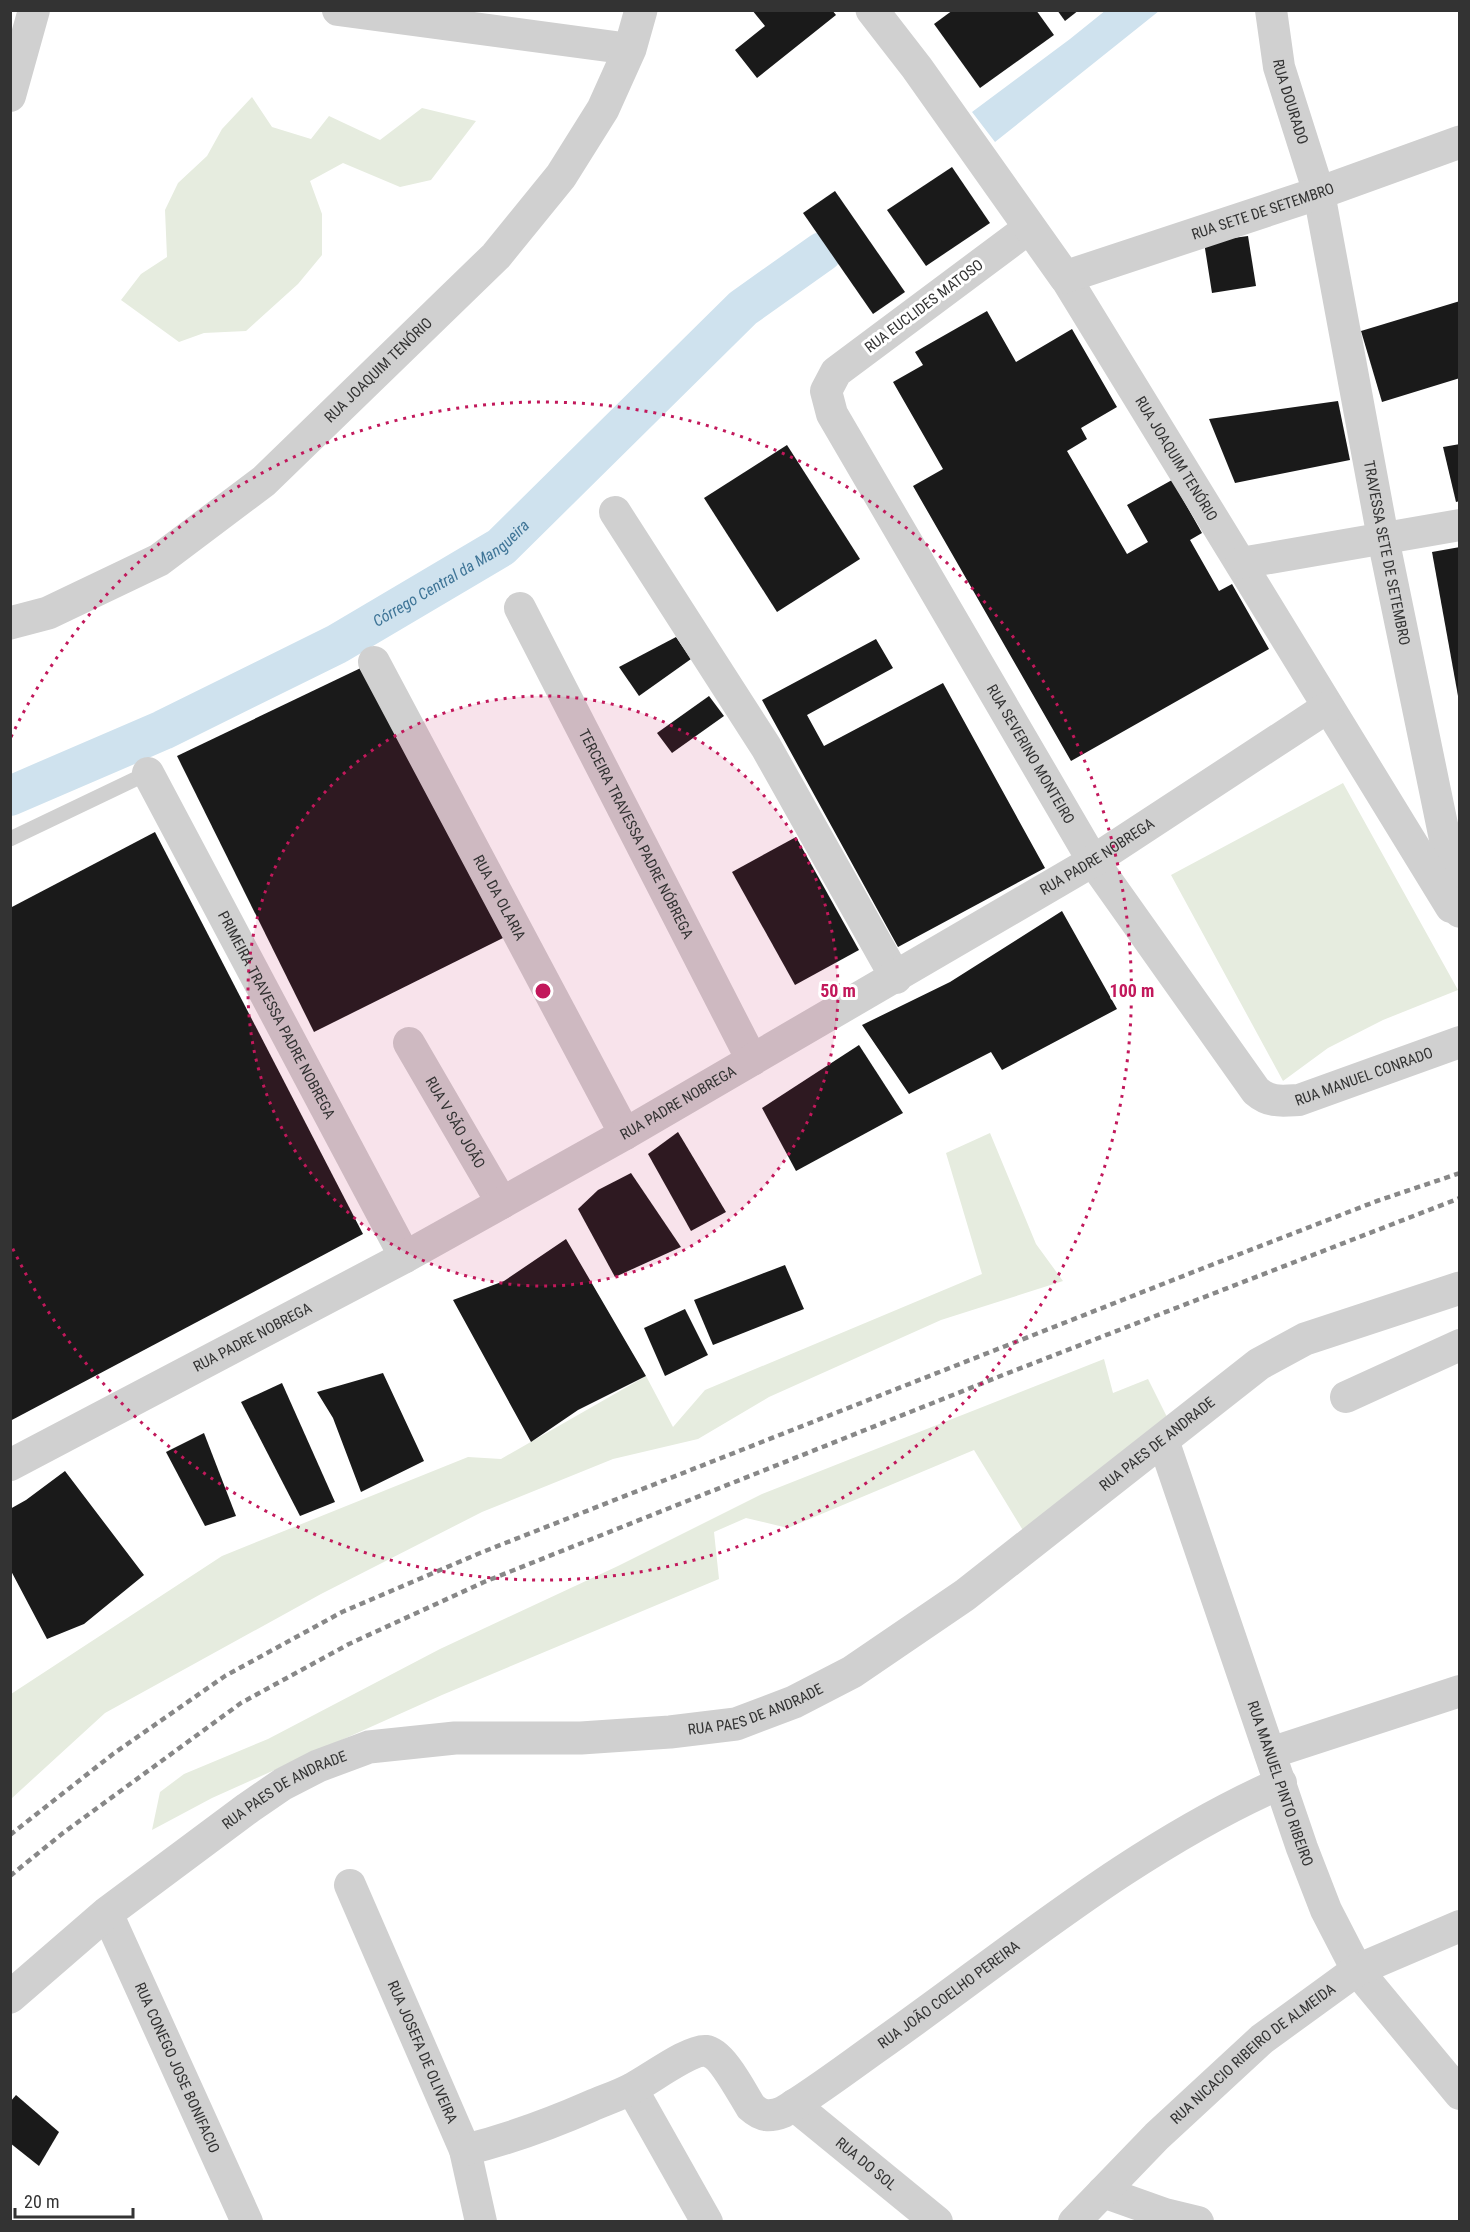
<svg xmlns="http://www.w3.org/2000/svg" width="1470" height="2232" font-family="'Roboto Condensed',sans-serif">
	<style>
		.green { fill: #e6ecdf }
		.water { fill: #cfe2ee }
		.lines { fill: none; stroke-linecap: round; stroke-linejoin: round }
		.canal { stroke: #cfe2ee; stroke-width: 40 }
		.building { fill: #1a1a1a }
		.service { stroke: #d0d0d0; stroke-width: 15 }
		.minor { stroke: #d0d0d0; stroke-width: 32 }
		.tertiary { stroke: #d0d0d0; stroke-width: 33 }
		.rail { stroke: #888; stroke-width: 4.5; stroke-dasharray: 6 4.5; stroke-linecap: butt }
		.ring { fill: none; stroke: #c2185b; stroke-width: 3; stroke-dasharray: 3 6 }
		.labels { text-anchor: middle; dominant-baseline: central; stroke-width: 6; stroke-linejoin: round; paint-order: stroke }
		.street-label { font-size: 15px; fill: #333; stroke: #fff }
		.water-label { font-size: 16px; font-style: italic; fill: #3f7597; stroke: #fff }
		.centre { fill: #c2185b; stroke: #fff; stroke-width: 3 }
		.ring-label { font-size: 18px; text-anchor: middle; font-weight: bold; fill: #c2185b; stroke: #fff; stroke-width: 6; stroke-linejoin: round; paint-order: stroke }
	</style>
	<rect width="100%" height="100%" fill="#fff"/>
	<!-- green -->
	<g class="green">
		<path d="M252,97L272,127L311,139L329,116L380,140L422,108L476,121L431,180L400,187L343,163L310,181L322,214V255L298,284L246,331L204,333L179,342L121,300L141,274L167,257L165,210L178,183L207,156L222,129Z"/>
		<path d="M1343,783L1458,990L1383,1020L1328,1048L1283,1081L1171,875Z"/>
		<path d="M990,1133L1036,1244L1063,1281L941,1320L769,1397L698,1439L613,1459L482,1512L321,1594L105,1713L11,1799V1694L222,1556L468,1457L501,1459L646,1376L673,1427L705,1390L982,1274L946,1153Z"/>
		<path d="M1104,1359L1113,1393L1148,1379L1167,1417L1024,1532L974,1450L788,1528L746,1518L714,1532L719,1579L442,1695L212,1798L152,1830L160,1792L184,1774L268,1739L440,1649L618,1566L762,1494Z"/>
	</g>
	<!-- water -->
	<path class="water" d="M1106,10L1159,11L995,142L972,112L1070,39Z"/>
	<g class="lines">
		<!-- canal -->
		<path class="canal" id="s1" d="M10,796L163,730L337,644L501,547L743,308L822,252"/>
	</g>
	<!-- building -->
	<g class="building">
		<path d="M752,10H832L836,15L757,78L735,50L765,26Z"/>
		<path d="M953,10H1036L1054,35L980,88L934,24Z"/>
		<path d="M1057,10H1079L1065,21Z"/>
		<path d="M952,167L990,223L926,266L887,210Z"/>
		<path d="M835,191L905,292L873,314L803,213Z"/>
		<path d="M1248,236L1256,286L1212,293L1204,242Z"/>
		<path d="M1460,301V378L1382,402L1361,331Z"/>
		<path d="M987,311L1016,362L1072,329L1117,407L1081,428L1087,439L1067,451L1127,554L1148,542L1127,505L1172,480L1202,533L1190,540L1219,591L1232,584L1269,649L1071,761L913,486L943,469L893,382L923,365L915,352Z"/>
		<path d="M1338,401L1350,460L1235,483L1209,419Z"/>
		<path d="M1460,444V501L1456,502L1443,447Z"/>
		<path d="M787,445L860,559L777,612L704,498Z"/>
		<path d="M1460,547V696H1458L1432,552Z"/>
		<path d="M676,637L691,659L639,696L619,667Z"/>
		<path d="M876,639L893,668L807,715L824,746L943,683L1045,868L898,947L762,700Z"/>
		<path d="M367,665L509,935L314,1032L177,756Z"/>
		<path d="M709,696L724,716L672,753L657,733Z"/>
		<path d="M155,832L363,1234L10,1421V908Z"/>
		<path d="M796,837L859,950L795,985L732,872Z"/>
		<path d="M1062,911L1117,1009L1002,1070L991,1052L909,1094L862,1025L950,982Z"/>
		<path d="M859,1045L903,1113L796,1171L762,1108Z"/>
		<path d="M678,1132L726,1212L691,1231L648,1154Z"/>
		<path d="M631,1173L681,1247L615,1277L578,1209L598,1190Z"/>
		<path d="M566,1239L646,1376L578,1410L531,1442L453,1300L504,1281Z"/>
		<path d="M785,1265L804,1309L713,1345L694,1300Z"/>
		<path d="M685,1309L708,1355L665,1376L644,1328Z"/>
		<path d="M383,1373L424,1461L361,1492L333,1418L317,1392Z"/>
		<path d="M282,1383L335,1502L300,1516L241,1402Z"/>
		<path d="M204,1433L236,1516L205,1526L166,1452Z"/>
		<path d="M65,1471L144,1575L84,1624L47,1639L10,1569V1509L26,1500Z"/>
		<path d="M16,2095L59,2132L39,2166L10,2143V2102Z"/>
	</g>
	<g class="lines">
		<!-- service -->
		<path class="service" d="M10,839L148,773"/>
		<!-- minor -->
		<g class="minor">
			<path d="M338,10L630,49"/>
			<path id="s2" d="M1271,10L1279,67L1319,193L1383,538L1460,912"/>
			<path d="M10,96L34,10"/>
			<path id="s3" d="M1029,228L836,372L826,391L832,414L1093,861L1256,1091C1270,1103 1281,1101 1299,1100L1460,1042"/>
			<path id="s4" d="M1065,277L1451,907"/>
			<path d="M615,512L766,747L896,978"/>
			<path d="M1241,563L1460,525"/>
			<path id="s5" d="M520,608L752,1060"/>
			<path id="s6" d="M374,662L625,1134"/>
			<path id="s7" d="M148,773L405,1257"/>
			<path id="s8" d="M409,1043L502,1203"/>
			<path d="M1346,1397L1460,1345"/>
			<path id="s9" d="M1163,1440L1302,1848L1326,1910L1357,1970L1460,2094"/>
			<path id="s10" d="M10,1465L405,1257L625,1134L1093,861L1328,707"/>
			<path d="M1270,1753L1460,1691"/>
			<path id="s11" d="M350,1885L465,2150L481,2222"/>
			<path id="s12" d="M107,1913L247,2222"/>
			<path d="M632,2089L707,2222"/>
			<path id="s13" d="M794,2105L937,2222"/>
			<path id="s14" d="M465,2150C509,2139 550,2124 591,2106C605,2100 620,2095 633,2088C649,2080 690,2049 706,2051C722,2053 742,2093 751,2107C762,2117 770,2117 783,2112C816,2092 846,2069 877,2047C1008,1955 1133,1848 1281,1783"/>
			<path d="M1103,2192L1165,2214L1198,2222"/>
			<path id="s15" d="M1074,2222L1157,2136L1262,2039L1357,1970L1460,1926"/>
		</g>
		<!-- tertiary -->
		<g class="tertiary">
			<path id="s16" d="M872,10L917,68L1065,277L1319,193L1460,142"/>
			<path id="s17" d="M10,623L48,613L159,560L264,481L496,256L561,176L603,109L630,49L641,10"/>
			<path id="s18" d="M10,1997L107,1913L248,1808L283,1784L318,1766L369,1747L455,1738H581L670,1732L736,1724L794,1702L852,1672L965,1595L1259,1364L1305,1339L1460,1288"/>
		</g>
		<!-- rail -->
		<g class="rail">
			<path d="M10,1835L113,1754L225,1676L342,1612L480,1553L1201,1269L1377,1201L1460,1173"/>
			<path d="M10,1876L63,1833L241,1703L349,1644L484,1582L1003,1375L1460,1198"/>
		</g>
	</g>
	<!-- distance rings -->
	<circle cx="543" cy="991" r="295" fill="#c2185b" fill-opacity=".12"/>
	<g class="ring">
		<circle cx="543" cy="991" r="295"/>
		<path d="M11 737A589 589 0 1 1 11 1245"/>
	</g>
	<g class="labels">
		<!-- street labels -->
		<g class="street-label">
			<text stroke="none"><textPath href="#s2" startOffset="94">RUA DOURADO</textPath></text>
			<text stroke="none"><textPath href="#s16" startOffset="538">RUA SETE DE SETEMBRO</textPath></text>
			<text transform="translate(924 306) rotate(-37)">RUA EUCLIDES MATOSO</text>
			<text stroke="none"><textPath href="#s17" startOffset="453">RUA JOAQUIM TENÓRIO</textPath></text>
			<text stroke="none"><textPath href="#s4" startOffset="213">RUA JOAQUIM TENÓRIO</textPath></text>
			<text stroke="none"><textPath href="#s2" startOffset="556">TRAVESSA SETE DE SETEMBRO</textPath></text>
			<text stroke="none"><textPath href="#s3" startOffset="680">RUA SEVERINO MONTEIRO</textPath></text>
			<text stroke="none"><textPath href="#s5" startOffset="254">TERCEIRA TRAVESSA PADRE NÓBREGA</textPath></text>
			<text stroke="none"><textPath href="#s10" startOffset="1246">RUA PADRE NOBREGA</textPath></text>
			<text stroke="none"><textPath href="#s6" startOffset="267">RUA DA OLARIA</textPath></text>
			<text stroke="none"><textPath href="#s7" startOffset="274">PRIMEIRA TRAVESSA PADRE NOBREGA</textPath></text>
			<text stroke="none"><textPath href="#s3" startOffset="1200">RUA MANUEL CONRADO</textPath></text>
			<text stroke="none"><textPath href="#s10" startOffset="760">RUA PADRE NOBREGA</textPath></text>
			<text stroke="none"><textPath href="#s8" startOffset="92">RUA V SÃO JOÃO</textPath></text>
			<text stroke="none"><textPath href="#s10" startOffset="274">RUA PADRE NOBREGA</textPath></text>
			<text stroke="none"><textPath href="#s18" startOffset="1317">RUA PAES DE ANDRADE</textPath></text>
			<text stroke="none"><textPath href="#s18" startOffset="831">RUA PAES DE ANDRADE</textPath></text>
			<text stroke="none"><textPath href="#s9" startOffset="363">RUA MANUEL PINTO RIBEIRO</textPath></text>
			<text stroke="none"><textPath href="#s18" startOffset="345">RUA PAES DE ANDRADE</textPath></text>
			<text stroke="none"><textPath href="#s14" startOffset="573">RUA JOÃO COELHO PEREIRA</textPath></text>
			<text stroke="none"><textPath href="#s11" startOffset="182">RUA JOSEFA DE OLIVEIRA</textPath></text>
			<text stroke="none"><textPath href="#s15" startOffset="246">RUA NICACIO RIBEIRO DE ALMEIDA</textPath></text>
			<text stroke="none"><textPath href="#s12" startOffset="170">RUA CONEGO JOSE BONIFACIO</textPath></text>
			<text stroke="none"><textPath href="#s13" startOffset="93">RUA DO SOL</textPath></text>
		</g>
		<!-- water labels -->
		<g class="water-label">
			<text stroke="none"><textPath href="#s1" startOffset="495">Córrego Central da Mangueira</textPath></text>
		</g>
	</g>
	<circle cx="543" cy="991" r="9" class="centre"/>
	<g class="ring-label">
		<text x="838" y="997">50 m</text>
		<text x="1132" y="997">100 m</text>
	</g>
	<!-- border -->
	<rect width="1470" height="2232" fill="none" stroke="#333333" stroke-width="24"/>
	<!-- scale -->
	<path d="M15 2208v9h118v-9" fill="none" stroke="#333333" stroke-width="3"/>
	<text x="24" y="2208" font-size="18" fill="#333333" stroke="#ffffff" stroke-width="4.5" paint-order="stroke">20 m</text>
</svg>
